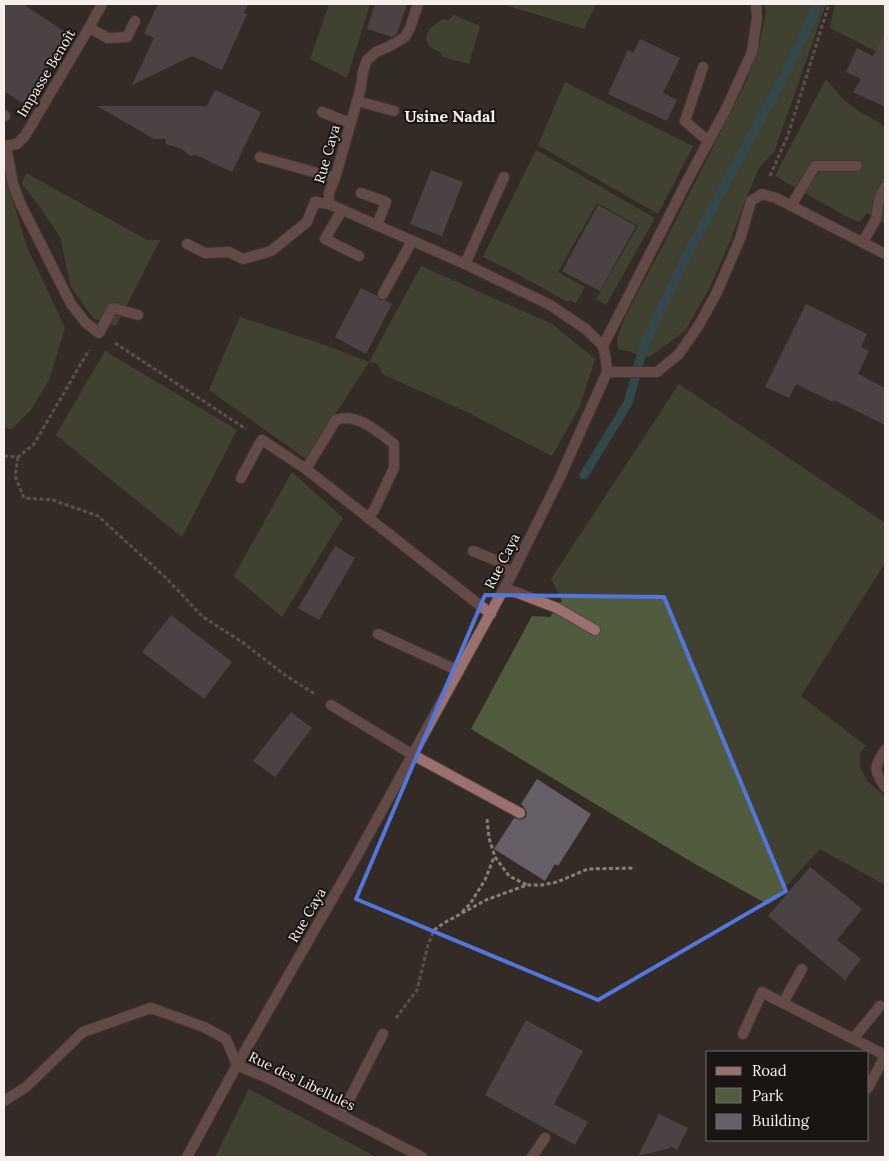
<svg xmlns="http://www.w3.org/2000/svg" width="889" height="1161" font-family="Lora,serif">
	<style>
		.green { fill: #515c3f }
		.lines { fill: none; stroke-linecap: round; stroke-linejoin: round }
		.stream { stroke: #306c79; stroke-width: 9 }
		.building { fill: #665f67 }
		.service-casing { stroke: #504642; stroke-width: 12 }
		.minor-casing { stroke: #504642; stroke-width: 12 }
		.path { stroke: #867d79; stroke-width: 3; stroke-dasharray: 4 2.5; stroke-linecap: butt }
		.service { stroke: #9c706f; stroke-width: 10 }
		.minor { stroke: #9c706f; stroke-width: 10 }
		.marked { fill: none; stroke: #5376dd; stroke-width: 4; stroke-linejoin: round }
		.labels { text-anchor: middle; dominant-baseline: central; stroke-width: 4; stroke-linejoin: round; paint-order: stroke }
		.street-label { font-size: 14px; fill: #f6efec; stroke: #191512 }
		.quarter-label { font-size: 16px; font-weight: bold; fill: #f6efec; stroke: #191512 }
	</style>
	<rect width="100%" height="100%" fill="#352b26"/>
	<!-- green -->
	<g class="green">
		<path d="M329,4H370L347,78L310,59Z"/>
		<path d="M502,4H596L584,29Z"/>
		<path d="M765,4H826L774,152L759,168L747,196L730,241L709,289L685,331L649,357L618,349L617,339L625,317L661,249L747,80L759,46L766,12Z"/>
		<path d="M835,4H885V56L830,28Z"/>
		<path d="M454,15L480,26L469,64L443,57L441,53L429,46L426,38L429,29L443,19L449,20Z"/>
		<path d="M826,79L839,95L855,109L885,126V224L867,213L862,219L859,222L849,218L775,176Z"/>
		<path d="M565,82L693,146L658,214L538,145Z"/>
		<path d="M536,150L655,218L606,305L596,299L638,226L597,203L558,272L585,287L576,303L570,300L568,302L510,270L483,257Z"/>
		<path d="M4,173L27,247L65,328L49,380L31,410L12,429L4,428Z"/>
		<path d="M26,173L147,240H160L116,326L93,318L71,287L60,237L40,207L22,184Z"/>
		<path d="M421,266L552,324L595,359L580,406L552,456L467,412L382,374L378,364L369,362L306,459L209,390L240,317L325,345L369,362Z"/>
		<path d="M105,351L237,430L182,537L56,435Z"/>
		<path d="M679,384L885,523V563L801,696L866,746L860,753V768L868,782L885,796V885L820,849L769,905L695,864L471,729L532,616L550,617L562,601L551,579Z"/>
		<path d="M292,472L343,518L282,617L234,576Z"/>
		<path d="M249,1089L376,1157H215Z"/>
	</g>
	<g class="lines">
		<!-- stream -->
		<path class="stream" d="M584,475L628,403L644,345L687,255L729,177L785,75L814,13L817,4"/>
	</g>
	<!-- building -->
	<g class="building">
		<path d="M4,4H23L70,35L24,104L4,91Z"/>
		<path d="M158,4H248L244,13L247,14L222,70L192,56L132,85L154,38L144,34Z"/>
		<path d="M375,4H407L397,34L392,37L367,29Z"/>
		<path d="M885,32V107L853,92L861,79L846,72L857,48L873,56Z"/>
		<path d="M640,39L680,58L663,93L677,100L667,121L608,94L628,50L633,53Z"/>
		<path d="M215,90L261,112L232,172L196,155L190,156L182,149L166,144L165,139H154L97,106H207Z"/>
		<path d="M431,170L463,182L442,236L410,224Z"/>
		<path d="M598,205L636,226L600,291L562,271Z"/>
		<path d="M361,288L377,296L380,300H385L392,304L366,354L335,337Z"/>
		<path d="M806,304L867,334L861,347L869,351L858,374L885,388V425L834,400L833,402L796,384L789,398L765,387Z"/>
		<path d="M335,546L355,558L319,620L298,608Z"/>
		<path d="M171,615L232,662L204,699L142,652Z"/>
		<path d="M291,712L312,728L275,777L253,761Z"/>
		<path d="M537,779L591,814L558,866L555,864L545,881L494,849L514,818L521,820L526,817L527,813L526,810L521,804Z"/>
		<path d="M810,867L862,909L837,940L861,959L845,980L768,916Z"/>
		<path d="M526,1020L583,1051L554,1104L588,1122L575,1145L485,1095Z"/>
		<path d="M659,1114L688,1128L677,1150L670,1146V1148L638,1156Z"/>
	</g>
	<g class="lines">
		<defs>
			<g id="service">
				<path d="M102,4L89,28L108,38L127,37L135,21"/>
				<path d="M703,67L685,121L708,141"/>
				<path d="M361,87L363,71L367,60L376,52L390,46L405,37L410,28L418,4"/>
				<path d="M357,101L394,111"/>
				<path d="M322,112L350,123"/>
				<path d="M4,115L5,116"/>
				<path d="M6,146L13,184L21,205L71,304L86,323L99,333L113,308L138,315"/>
				<path d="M260,157L335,178"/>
				<path d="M361,193L386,202L377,225"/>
				<path d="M791,206L815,166H857"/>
				<path d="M342,210L325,239L359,256"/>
				<path d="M863,242L876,219L879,200L885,187"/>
				<path d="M187,244L205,253L229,252L243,259L271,251L307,222L315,202L329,204"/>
				<path d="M465,264L504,177"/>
				<path d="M383,294L412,241"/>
				<path d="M306,469L336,420C357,412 378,432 394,444V468L374,510L368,518"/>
				<path d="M241,478L258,446L262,440"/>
				<path d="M473,551L495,560L512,574"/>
				<path d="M505,588L557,608L595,630"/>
				<path d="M378,634L459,671"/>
				<path d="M331,705L413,755L520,813"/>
				<path d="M885,750C874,766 873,770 885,787"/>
				<path d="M783,1003L802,969"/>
				<path d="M743,1034L762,992L773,998"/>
				<path d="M853,1039L880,1006"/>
				<path d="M868,1088L885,1056"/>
				<path d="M339,1114L349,1100L383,1034"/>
				<path d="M532,1157L545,1138"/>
			</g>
			<g id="minor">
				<path d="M4,146L17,144L25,136L89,28"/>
				<path d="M603,346L687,181L726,109L752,52L757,18L756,4"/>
				<path d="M607,372H657L679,354L699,325L717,292L740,239L751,201L762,194L776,198L885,254"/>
				<path d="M262,440L306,469L491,614"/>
				<path d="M773,998L885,1055"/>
				<path d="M4,1101L26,1087L83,1032L151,1008L204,1027L226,1039L237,1065L274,1081L422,1157"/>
				<path d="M187,1157L237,1065L354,861L512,574L561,475L607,372L606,360L603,346L587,330L550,305L465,264L329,204V193L335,178L361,87"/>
			</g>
		</defs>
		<!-- service casing -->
		<use href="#service" class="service-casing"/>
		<!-- minor casing -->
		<use href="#minor" class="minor-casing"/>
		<!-- path -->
		<g class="path">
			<path d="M770,176L788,135L829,4"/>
			<path d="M115,343L246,429"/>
			<path d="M4,456L18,457L34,444L89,350"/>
			<path d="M18,457L15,476L24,498L53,500L98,516L165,577L203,617L242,642L285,675L315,694"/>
			<path d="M487,819L489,838L495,857L509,876L527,885"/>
			<path d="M462,912L470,904L485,880L494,857"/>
			<path d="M396,1018L417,990L428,945L434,930L444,923L486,900L527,885H542L557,882L588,869L635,868"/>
		</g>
		<!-- service -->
		<use href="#service" class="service"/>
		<!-- minor -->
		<use href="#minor" class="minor"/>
	</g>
	<!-- marked area -->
	<path d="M0 0H889V1161H0ZM485,595L664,597L786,891L598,1000L356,899Z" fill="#352b26" fill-opacity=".55" fill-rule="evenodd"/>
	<path class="marked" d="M485,595L664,597L786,891L598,1000L356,899Z"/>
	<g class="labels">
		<!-- street labels -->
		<g class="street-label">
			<text transform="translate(46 73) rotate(-59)">Impasse Benoît</text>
			<text transform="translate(327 154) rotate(-74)">Rue Caya</text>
			<text transform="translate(502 561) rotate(-63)">Rue Caya</text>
			<text transform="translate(307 915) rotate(-60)">Rue Caya</text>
			<text transform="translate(302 1081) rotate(26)">Rue des Libellules</text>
		</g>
		<!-- quarter labels -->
		<g class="quarter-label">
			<text x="450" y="116">Usine Nadal</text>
		</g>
	</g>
	<!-- border -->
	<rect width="889" height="1161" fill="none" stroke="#f6efec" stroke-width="10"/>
	<!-- legend -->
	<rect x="706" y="1051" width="162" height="90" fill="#191512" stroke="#716c69"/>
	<rect x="716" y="1067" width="25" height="8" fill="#9c706f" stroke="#716c69"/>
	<text x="752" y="1076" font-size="15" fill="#f6efec">Road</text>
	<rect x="716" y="1088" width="25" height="15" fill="#515c3f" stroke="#716c69"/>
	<text x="752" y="1101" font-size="15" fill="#f6efec">Park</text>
	<rect x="716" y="1114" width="25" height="15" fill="#665f67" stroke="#716c69"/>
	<text x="752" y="1126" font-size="15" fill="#f6efec">Building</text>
</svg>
